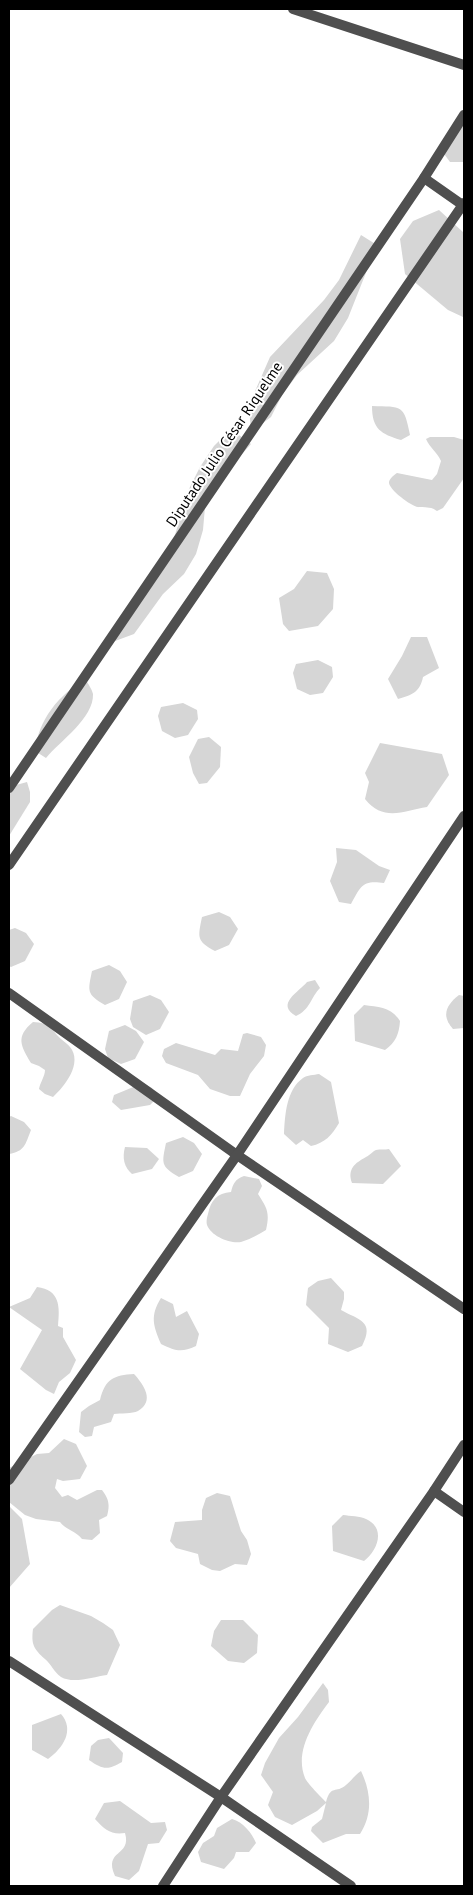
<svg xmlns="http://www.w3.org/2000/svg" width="473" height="1895" font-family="'PT Sans',sans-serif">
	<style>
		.green { fill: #d6d6d6 }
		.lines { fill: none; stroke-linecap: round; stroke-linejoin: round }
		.minor { stroke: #4f4f4f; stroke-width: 10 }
		.tertiary { stroke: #4f4f4f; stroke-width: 10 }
		.labels { text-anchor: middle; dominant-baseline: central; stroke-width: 4; stroke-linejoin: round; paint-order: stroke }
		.street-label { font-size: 15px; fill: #000; stroke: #fff }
	</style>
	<rect width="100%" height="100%" fill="#fff"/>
	<!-- green -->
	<g class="green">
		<path d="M464,114V162H450L442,151Z"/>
		<path d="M439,210L464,233V317H463L448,310L405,274L400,239L413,221Z"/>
		<path d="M361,235L377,245L348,318L334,341L297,375L282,395L271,417L251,432L249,405L270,357L324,300L339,280Z"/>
		<path d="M372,406C402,407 404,404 410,435L401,440C381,434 372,429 372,406Z"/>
		<path d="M231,429L251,444L234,463L205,507L203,530L196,554L184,574L163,594L134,634L107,644L174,538L189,489L200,467L214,446Z"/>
		<path d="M430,437H454L464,440V478L443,508L437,511C430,506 426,508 418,507C411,506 388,489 389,482C390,478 394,475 397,473L432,480L437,474L441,461C437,452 430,448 426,439Z"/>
		<path d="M307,571L327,573L334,589L333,609L318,626L289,631L283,624L279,598L294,589Z"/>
		<path d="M411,637H427L439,668L423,677C420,692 412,695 398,699L388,679L402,656Z"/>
		<path d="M318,660L332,667L333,677L323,693L310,695L297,689L293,673L296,664Z"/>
		<path d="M86,680C88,684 92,689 93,694C94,718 60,741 46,758L35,751C38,721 59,693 86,680Z"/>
		<path d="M183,703L197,710L198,719L188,735L175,738L162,731L158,716L161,707Z"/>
		<path d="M209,737L221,747L220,767L207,783L199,784L193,773L189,757L198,739Z"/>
		<path d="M380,743L442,754L449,775L427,807C404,811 383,822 365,799L369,782L365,773Z"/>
		<path d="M27,782L30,792V802L9,836V787Z"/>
		<path d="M336,848L356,850L379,866L390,870L384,883C362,880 361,886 351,904L339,902L330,881L337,862Z"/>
		<path d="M219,912L230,917L238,929L229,945L215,951C196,941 198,937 202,917Z"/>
		<path d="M15,928L26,933L34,944L25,961L11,967L9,966V930Z"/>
		<path d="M109,965L120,971L127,982L119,999L105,1005C86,994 88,991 92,971Z"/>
		<path d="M315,980L320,988C311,997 310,1010 296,1016C275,1004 299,992 307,982Z"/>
		<path d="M150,995L161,1000L169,1012L160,1029L146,1035L133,1027L130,1019L133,1001Z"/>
		<path d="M459,995L464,996V1028L453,1029C441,1016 446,1005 459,995Z"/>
		<path d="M364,1005C379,1007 391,1007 400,1021C399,1034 396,1042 385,1050L355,1041L354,1015Z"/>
		<path d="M33,1022C50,1023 50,1028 61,1039C64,1042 68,1044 70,1047C83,1063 65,1086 53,1097L45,1094L39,1089C40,1083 45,1076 45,1070L39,1066L31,1063C21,1046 15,1037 33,1022Z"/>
		<path d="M125,1025L136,1031L144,1042L135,1059L121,1064L108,1058L105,1049L109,1031Z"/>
		<path d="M247,1033L261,1037L266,1045L264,1056L250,1074L240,1096H230L210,1089L198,1075L166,1063L162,1056L164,1049L176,1043L215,1055L221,1049L238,1051L243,1034Z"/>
		<path d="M319,1074L331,1082L339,1123C332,1135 325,1143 311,1146L303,1140L296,1145L284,1134C285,1116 286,1090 303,1078C307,1075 314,1075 319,1074Z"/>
		<path d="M143,1083L152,1088L156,1094L153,1102L150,1105L121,1110L112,1102L114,1095Z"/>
		<path d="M11,1116L24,1122L31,1130C25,1145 25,1151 9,1154V1117Z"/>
		<path d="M183,1137L194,1143L202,1154L193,1171L179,1177C160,1166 162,1163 166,1143Z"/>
		<path d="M125,1147L147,1148L159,1159L152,1169L132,1174C124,1167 122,1158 125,1147Z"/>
		<path d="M389,1149L401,1166L383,1184L352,1183C347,1169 355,1163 366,1157C370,1155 373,1151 376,1150C380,1149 385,1150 389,1149Z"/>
		<path d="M244,1176L259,1179L262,1186L258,1194C267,1208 270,1212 266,1230C258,1235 250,1239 241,1242C230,1244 211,1236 207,1225C206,1222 207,1217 208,1214C211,1200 217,1193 231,1192C233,1184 235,1179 244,1176Z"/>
		<path d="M331,1278L344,1292V1299L341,1310C359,1320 375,1321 362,1346L348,1352L328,1344L329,1328L306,1305L308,1288L318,1281Z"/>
		<path d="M37,1287C60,1290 60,1306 58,1326L63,1328V1337L76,1360L70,1373L59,1382L54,1394L46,1390L20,1369L42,1330L9,1307L30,1298Z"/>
		<path d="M161,1298L173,1304L176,1317L187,1311L199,1334L196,1346C181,1353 176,1351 161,1344C153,1325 150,1316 161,1298Z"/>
		<path d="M134,1374C144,1385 155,1401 138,1411C132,1414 121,1413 114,1414L111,1422L94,1427L92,1436L85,1437L79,1432L81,1412L89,1406L100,1400C105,1379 114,1375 134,1374Z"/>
		<path d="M64,1439L76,1444L87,1466L80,1479L63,1481L57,1479L55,1488L62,1497L68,1495L77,1500L97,1490H102C109,1499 110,1505 107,1516L99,1520L100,1533L92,1540L82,1539C75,1530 67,1531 60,1522L36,1519L25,1515L9,1502V1468L37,1454L49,1453Z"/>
		<path d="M217,1493L230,1496L241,1531L247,1540L251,1554L247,1565L235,1564L220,1571L212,1570L200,1564L198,1554L176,1548L170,1541L175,1522L202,1520V1510L206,1498Z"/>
		<path d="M9,1506L22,1519L30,1564L9,1588Z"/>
		<path d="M343,1515C350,1516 360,1516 366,1519C386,1528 378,1550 364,1561L333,1551L332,1526Z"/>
		<path d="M60,1605L91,1616L103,1623L113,1630L120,1645L107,1675C93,1677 73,1684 61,1677C54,1672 51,1664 45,1659C34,1649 31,1645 33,1629L52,1610Z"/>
		<path d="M221,1620H243L258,1635L257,1653L244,1663L228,1661L211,1646L214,1631Z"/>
		<path d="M323,1683L328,1690L329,1702C314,1722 294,1751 305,1778C307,1783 322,1798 326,1802C331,1784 336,1794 346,1785C352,1780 355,1775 361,1771C371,1792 373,1814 360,1834H346L323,1843L311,1831L312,1827L322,1819L326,1803L317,1811L292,1825L275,1817L268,1805L273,1792L261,1775L265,1763L279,1738L298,1717Z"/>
		<path d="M61,1714C75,1730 63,1748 48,1759L32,1750V1725Z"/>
		<path d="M109,1738L123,1753L122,1762C108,1770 103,1770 89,1760L91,1746L98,1740Z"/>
		<path d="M120,1801L151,1823L165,1822L167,1830L159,1843L148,1844L139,1871L129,1880L115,1876C103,1849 132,1857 125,1833C111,1835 105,1830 95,1819L104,1803Z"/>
		<path d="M232,1819C243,1822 252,1833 256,1843L249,1852H236L234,1858L224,1869L201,1862L198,1852L203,1843L214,1836L217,1828Z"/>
	</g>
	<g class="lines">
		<!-- minor -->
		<g class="minor">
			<path d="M293,9L464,65"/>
			<path d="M424,178L464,206"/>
			<path d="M9,993L237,1155L464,1309"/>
			<path d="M9,1480L237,1155L464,816"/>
			<path d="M434,1491L464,1512"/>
			<path d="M9,1661L221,1797L351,1886"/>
			<path d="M163,1886L221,1797L434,1491L464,1445"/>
		</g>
		<!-- tertiary -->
		<g class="tertiary">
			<path d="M9,788L424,178L464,115"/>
			<path d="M9,865L464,203"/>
		</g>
	</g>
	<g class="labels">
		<!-- street labels -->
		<g class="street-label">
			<text transform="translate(224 444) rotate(-56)">Diputado Julio César Riquelme</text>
		</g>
	</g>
	<!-- border -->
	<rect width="473" height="1895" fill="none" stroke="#000000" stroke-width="20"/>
</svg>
